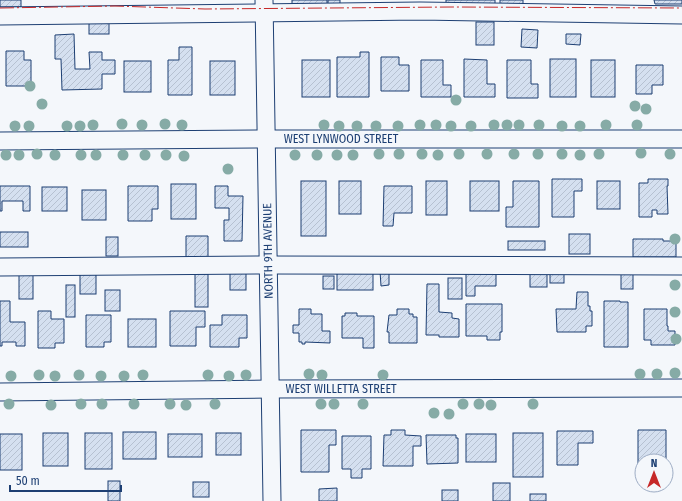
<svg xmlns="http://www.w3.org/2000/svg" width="682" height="501" font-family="'Fira Sans Condensed',sans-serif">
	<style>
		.building { fill: url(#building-hatch); stroke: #1d3f73 }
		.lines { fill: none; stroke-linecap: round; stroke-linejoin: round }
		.minor-casing { stroke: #1d3f73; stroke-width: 19 }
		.minor { stroke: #f4f7fb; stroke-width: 17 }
		.power { stroke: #c62828; stroke-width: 1; stroke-dasharray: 14 3 2 3; stroke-linecap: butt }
		.tree { fill: #86aba6 }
		.labels { text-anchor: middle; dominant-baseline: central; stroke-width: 3; stroke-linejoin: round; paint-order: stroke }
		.street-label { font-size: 12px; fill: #1d3f73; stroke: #f4f7fb }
	</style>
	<defs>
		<pattern id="building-hatch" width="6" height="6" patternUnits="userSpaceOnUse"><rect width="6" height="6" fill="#d5e0f0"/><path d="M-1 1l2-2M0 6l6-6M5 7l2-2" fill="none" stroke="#b6c1d1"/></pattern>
	</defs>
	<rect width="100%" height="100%" fill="#f4f7fb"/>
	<!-- building -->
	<g class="building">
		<rect x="0" y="0" width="21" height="7"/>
		<rect x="292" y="0" width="35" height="7"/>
		<rect x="328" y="0" width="12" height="7"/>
		<rect x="446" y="0" width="49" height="5"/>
		<path d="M500,0H523V4H520V5L512,6L511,4H500Z"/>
		<path d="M654,0H682V4H655Z"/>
		<rect x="476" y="22" width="18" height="23"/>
		<rect x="89" y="23" width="20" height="11"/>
		<path d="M522,29L538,30L537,48L521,47Z"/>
		<path d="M74,34L75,69H90L89,52H102V60H115V74H102V89L62,90L61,59H55V35Z"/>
		<path d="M566,34H581L580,45L566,44Z"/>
		<path d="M179,47H192V95H168V60H179Z"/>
		<path d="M6,51H24V60H31V86H6Z"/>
		<path d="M360,52H369V97H337V57H360Z"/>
		<path d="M381,57H399V65H409V91H381Z"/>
		<path d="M464,59L487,60V84H495V97H464Z"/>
		<rect x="550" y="59" width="26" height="38"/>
		<rect x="302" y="60" width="28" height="37"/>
		<path d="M421,60H443V85H451V97H421Z"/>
		<path d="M507,60H531V84H538V98H507Z"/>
		<rect x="591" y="60" width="24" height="37"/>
		<rect x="124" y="61" width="27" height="31"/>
		<rect x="210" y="61" width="25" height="34"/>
		<path d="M636,65H663V85H652V94H636Z"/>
		<path d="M552,179H582V191H574V217H552Z"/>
		<path d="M648,179H668V186H667L668,214H657V210H652V217H639V183H648Z"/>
		<rect x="301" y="181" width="25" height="55"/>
		<rect x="339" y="181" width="22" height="33"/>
		<rect x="426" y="181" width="21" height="34"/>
		<rect x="470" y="181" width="29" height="30"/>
		<path d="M513,181H539V227H506V207H513Z"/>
		<rect x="597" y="181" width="23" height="28"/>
		<rect x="171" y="184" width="25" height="35"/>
		<path d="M0,186H30V211H23V201H2V211H0Z"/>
		<path d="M128,186H158V209H152V221H128Z"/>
		<path d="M215,186H228V196H243L242,241H224V220H229V208H215Z"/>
		<path d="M384,186H412V213H394L393,226H383Z"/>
		<rect x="42" y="187" width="25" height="24"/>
		<rect x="82" y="190" width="24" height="30"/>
		<rect x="0" y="232" width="28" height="15"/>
		<rect x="569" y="234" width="21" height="20"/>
		<path d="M186,236H208V258L186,257Z"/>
		<rect x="106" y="237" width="12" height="19"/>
		<path d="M633,239H663V241H676V257H633Z"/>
		<rect x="508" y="241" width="37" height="9"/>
		<path d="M466,269H496V286H475V296H466Z"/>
		<rect x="550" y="269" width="14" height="14"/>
		<rect x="621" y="269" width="12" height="20"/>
		<rect x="530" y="270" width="17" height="17"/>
		<rect x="230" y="271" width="16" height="19"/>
		<rect x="337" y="271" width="36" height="19"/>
		<path d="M380,271H389V285L381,286Z"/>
		<rect x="19" y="272" width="14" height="27"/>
		<rect x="80" y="273" width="16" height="21"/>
		<rect x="195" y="274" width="13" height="33"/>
		<rect x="323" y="276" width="11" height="13"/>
		<rect x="448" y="278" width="14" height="21"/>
		<path d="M427,284H439V312L452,313V318L459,319V337H439V335H426Z"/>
		<rect x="66" y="285" width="9" height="32"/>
		<rect x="105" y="290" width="15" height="21"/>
		<path d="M577,292H588V306H590V311H592V326H586V332H557L556,309H576Z"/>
		<path d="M0,301H10V322H25V346H16V342H2V346H0Z"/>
		<path d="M604,301H620V302H628V347H604Z"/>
		<path d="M466,304H502V332H500V340H487V336H466Z"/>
		<path d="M299,309H311V314H322V331H330V343L305,342V344H302V342H299V333H293V325H299Z"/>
		<path d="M397,309H409V314H413V317H417V343H389V332H387L389,315H397Z"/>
		<path d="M644,309H667V326H668V331H675V345H651V340H644Z"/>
		<path d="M38,311H51V319H64V343H55V348H38Z"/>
		<path d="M170,311H205V327H196V346H170Z"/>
		<path d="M345,313H357V316H374V348H363V338H342V316H345Z"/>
		<path d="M86,315H111V342H104V347H86Z"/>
		<path d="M222,315H247V338H239V347H210V325H222Z"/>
		<rect x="128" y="319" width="28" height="28"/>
		<path d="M301,430H336V445H329V472H301Z"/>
		<path d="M391,430H405V435L421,436V446H413V466H383L384,435H391Z"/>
		<path d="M638,430H666V468V461H642V468H638Z"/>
		<path d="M557,431H593V443H578V465H557Z"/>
		<rect x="123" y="432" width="33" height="27"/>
		<rect x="43" y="433" width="25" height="33"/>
		<rect x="85" y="433" width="27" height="36"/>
		<rect x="216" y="433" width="25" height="22"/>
		<rect x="513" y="433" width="30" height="44"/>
		<rect x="0" y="434" width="22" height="36"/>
		<rect x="168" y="434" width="34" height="23"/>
		<rect x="466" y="434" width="30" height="28"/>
		<path d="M426,435H456V438H458V463L427,464Z"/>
		<path d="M342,436H371V469H362V478H351V469H342Z"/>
		<rect x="108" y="481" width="12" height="20"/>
		<rect x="193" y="482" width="16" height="15"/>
		<rect x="493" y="483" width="17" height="18"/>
		<path d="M337,488V501H319V489Z"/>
		<rect x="442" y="490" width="16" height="11"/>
		<rect x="530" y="494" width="16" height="7"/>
	</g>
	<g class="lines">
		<defs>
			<g id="minor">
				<path d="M264,0L272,501"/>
				<path d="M0,16L420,11L682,15"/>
				<path d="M0,141L266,139H682"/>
				<path d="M0,267L268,265L682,266"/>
				<path d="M0,392L270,389L682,388"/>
			</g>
		</defs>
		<!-- minor casing -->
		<use href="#minor" class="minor-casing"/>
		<!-- minor -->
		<use href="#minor" class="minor"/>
		<!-- power -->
		<path class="power" d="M0,8L115,6L205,9L452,7L682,8"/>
	</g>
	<!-- trees -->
	<g class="tree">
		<circle cx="30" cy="86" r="5.5"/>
		<circle cx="456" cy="100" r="5.5"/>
		<circle cx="42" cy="104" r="5.5"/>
		<circle cx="635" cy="106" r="5.5"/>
		<circle cx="646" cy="109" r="5.5"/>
		<circle cx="122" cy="124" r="5.5"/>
		<circle cx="165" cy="124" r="5.5"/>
		<circle cx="93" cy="125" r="5.5"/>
		<circle cx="142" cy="125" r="5.5"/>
		<circle cx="182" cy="125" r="5.5"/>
		<circle cx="324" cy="125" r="5.5"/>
		<circle cx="420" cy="125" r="5.5"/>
		<circle cx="436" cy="125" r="5.5"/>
		<circle cx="494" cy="125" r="5.5"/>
		<circle cx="507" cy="125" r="5.5"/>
		<circle cx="519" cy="125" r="5.5"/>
		<circle cx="539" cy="125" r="5.5"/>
		<circle cx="606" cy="125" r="5.5"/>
		<circle cx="637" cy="125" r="5.5"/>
		<circle cx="15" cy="126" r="5.5"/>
		<circle cx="29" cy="126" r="5.5"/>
		<circle cx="67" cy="126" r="5.5"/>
		<circle cx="80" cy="126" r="5.5"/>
		<circle cx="339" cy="126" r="5.5"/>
		<circle cx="357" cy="126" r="5.5"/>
		<circle cx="376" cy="126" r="5.5"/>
		<circle cx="398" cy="126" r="5.5"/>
		<circle cx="451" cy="126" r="5.5"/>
		<circle cx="471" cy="126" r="5.5"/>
		<circle cx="562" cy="126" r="5.5"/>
		<circle cx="580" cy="126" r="5.5"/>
		<circle cx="641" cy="153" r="5.5"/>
		<circle cx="37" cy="154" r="5.5"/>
		<circle cx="379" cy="154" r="5.5"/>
		<circle cx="399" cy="154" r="5.5"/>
		<circle cx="422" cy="154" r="5.5"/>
		<circle cx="459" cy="154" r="5.5"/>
		<circle cx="487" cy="154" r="5.5"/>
		<circle cx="514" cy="154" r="5.5"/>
		<circle cx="538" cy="154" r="5.5"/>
		<circle cx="562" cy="154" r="5.5"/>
		<circle cx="599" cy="154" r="5.5"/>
		<circle cx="670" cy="154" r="5.5"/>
		<circle cx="6" cy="155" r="5.5"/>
		<circle cx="19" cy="155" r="5.5"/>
		<circle cx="55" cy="155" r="5.5"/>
		<circle cx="81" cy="155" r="5.5"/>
		<circle cx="96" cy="155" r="5.5"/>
		<circle cx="123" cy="155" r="5.5"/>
		<circle cx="145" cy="155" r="5.5"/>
		<circle cx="166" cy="155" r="5.5"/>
		<circle cx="295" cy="155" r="5.5"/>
		<circle cx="317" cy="155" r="5.5"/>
		<circle cx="337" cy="155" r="5.5"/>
		<circle cx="353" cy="155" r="5.5"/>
		<circle cx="438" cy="155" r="5.5"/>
		<circle cx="580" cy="155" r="5.5"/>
		<circle cx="184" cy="156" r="5.5"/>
		<circle cx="228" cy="169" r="5.5"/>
		<circle cx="675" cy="239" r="5.5"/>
		<circle cx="675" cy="285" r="5.5"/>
		<circle cx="675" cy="312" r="5.5"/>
		<circle cx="676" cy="339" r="5.5"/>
		<circle cx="675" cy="373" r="5.5"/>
		<circle cx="309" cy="374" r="5.5"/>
		<circle cx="640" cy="374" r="5.5"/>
		<circle cx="657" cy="374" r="5.5"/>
		<circle cx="39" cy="375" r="5.5"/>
		<circle cx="79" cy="375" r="5.5"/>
		<circle cx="143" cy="375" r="5.5"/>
		<circle cx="208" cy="375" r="5.5"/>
		<circle cx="246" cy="375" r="5.5"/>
		<circle cx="322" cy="375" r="5.5"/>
		<circle cx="383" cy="375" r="5.5"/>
		<circle cx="11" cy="376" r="5.5"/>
		<circle cx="55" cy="376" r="5.5"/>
		<circle cx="101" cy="376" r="5.5"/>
		<circle cx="124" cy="376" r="5.5"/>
		<circle cx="229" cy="376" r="5.5"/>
		<circle cx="9" cy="404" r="5.5"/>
		<circle cx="81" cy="404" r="5.5"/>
		<circle cx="102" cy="404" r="5.5"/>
		<circle cx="134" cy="404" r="5.5"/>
		<circle cx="170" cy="404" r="5.5"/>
		<circle cx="215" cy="404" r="5.5"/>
		<circle cx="321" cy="404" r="5.5"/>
		<circle cx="334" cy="404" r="5.5"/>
		<circle cx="363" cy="404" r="5.5"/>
		<circle cx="463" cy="404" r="5.5"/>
		<circle cx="479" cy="404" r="5.5"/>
		<circle cx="533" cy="404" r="5.5"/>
		<circle cx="51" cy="405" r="5.5"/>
		<circle cx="186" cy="405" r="5.5"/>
		<circle cx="491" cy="405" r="5.5"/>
		<circle cx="434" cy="413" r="5.5"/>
		<circle cx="449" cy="414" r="5.5"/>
	</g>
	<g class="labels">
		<!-- street labels -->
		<g class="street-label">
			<text x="341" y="139">WEST LYNWOOD STREET</text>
			<text transform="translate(268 251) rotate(-91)">NORTH 9TH AVENUE</text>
			<text x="341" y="389">WEST WILLETTA STREET</text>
		</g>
	</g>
	<!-- north arrow -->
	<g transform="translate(654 473)"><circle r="19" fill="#f4f7fb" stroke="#9eadc5"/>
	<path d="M0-3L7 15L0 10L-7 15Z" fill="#c62828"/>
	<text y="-6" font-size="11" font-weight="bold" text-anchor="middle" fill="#1d3f73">N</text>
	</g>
	<!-- scale -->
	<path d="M10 485v6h111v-6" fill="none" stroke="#1d3f73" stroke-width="2"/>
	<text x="16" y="485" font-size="12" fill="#1d3f73" stroke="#f4f7fb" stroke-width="3" paint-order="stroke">50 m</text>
</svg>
